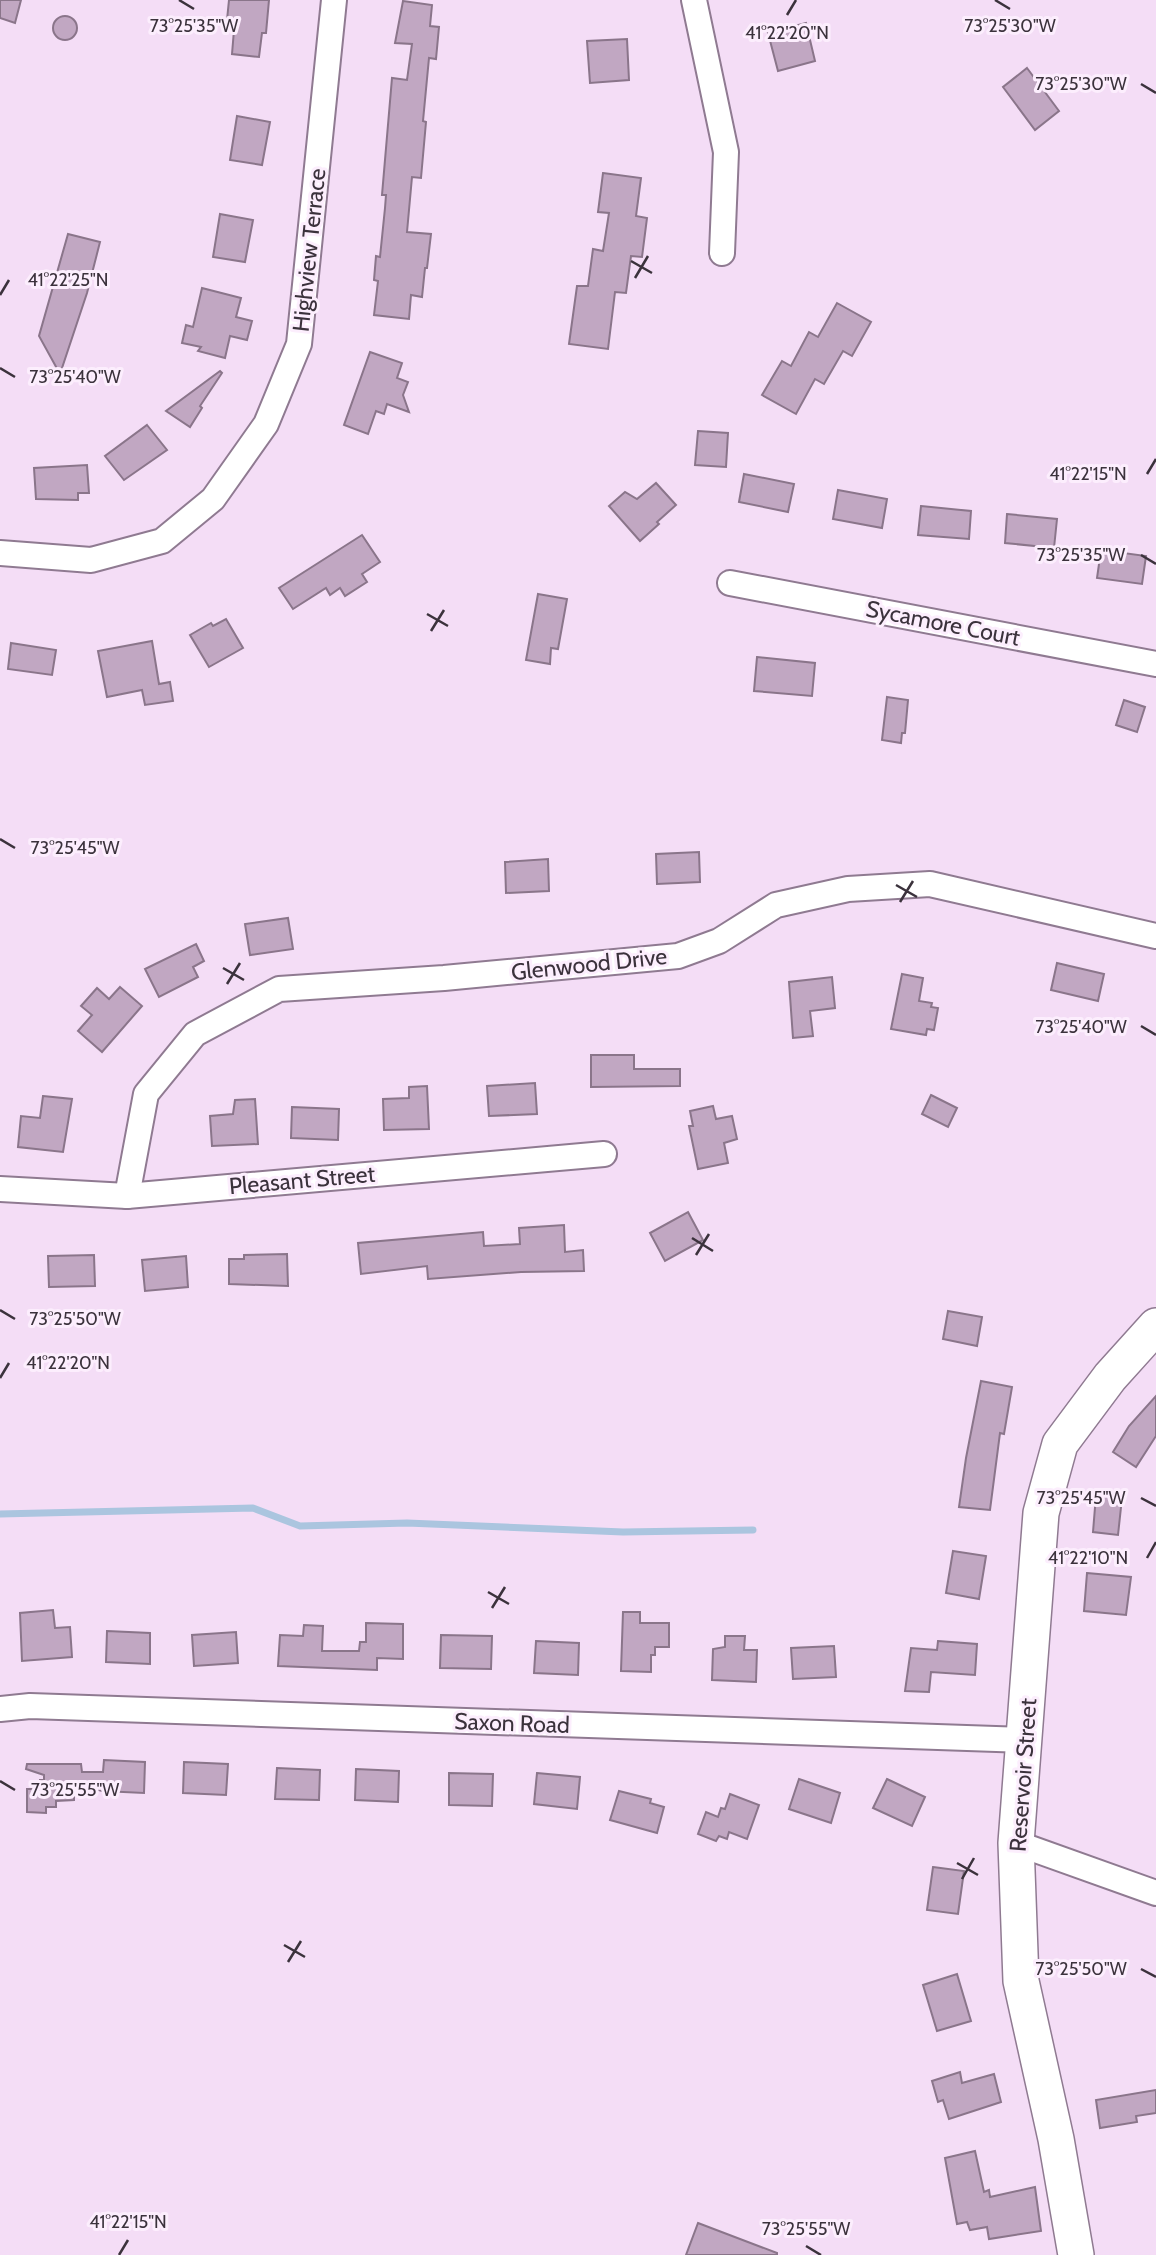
<svg xmlns="http://www.w3.org/2000/svg" width="1156" height="2255" font-family="Cabin,sans-serif">
	<style>
		.lines { fill: none; stroke-linecap: round; stroke-linejoin: round }
		.stream { stroke: #abc5df; stroke-width: 7 }
		.building { fill: #c1a7c2; stroke: #8a758a; stroke-width: 2 }
		.street-casing { stroke: #8f7a91; stroke-width: 28 }
		.secondary-casing { stroke: #8f7a91; stroke-width: 38 }
		.street { stroke: #fff; stroke-width: 24 }
		.secondary { stroke: #fff; stroke-width: 35 }
		.ticks { fill: none; stroke: #3b323c; stroke-width: 2.5 }
		.labels { text-anchor: middle; dominant-baseline: central; stroke-width: 6; stroke-linejoin: round; paint-order: stroke }
		.street-label { font-size: 23px; fill: #3b323c; stroke: #fceefd }
		.ticks-label { font-size: 18px; text-anchor: middle; fill: #3b323c; stroke: #fceefd; stroke-width: 6; stroke-linejoin: round; paint-order: stroke }
	</style>
	<rect width="100%" height="100%" fill="#f4ddf6"/>
	<g class="lines">
		<!-- stream -->
		<path class="stream" d="M0,1514L253,1508L300,1526L407,1523L623,1532L753,1530"/>
	</g>
	<!-- building -->
	<g class="building">
		<path d="M0,0H21L15,23L0,18Z"/>
		<path d="M229,0H269L266,33H262L259,57L232,54L234,30H226Z"/>
		<path d="M403,1L432,5L430,26L439,27L436,59L429,58L423,121L426,122L421,178L412,177L407,232L431,234L427,268H425L422,297L411,295L409,319L374,315L378,281L374,280L376,256L380,257L385,208L386,195H382L392,78L407,80L412,44L395,43Z"/>
		<circle cx="65" cy="28" r="12"/>
		<path d="M806,23L815,61L778,71L768,33Z"/>
		<path d="M627,39L629,80L590,83L587,41Z"/>
		<path d="M1027,68L1059,111L1035,130L1003,87Z"/>
		<path d="M237,116L270,122L262,165L230,160Z"/>
		<path d="M603,173L641,178L636,216L647,218L642,257L631,256L626,293L615,292L608,349L569,344L577,286H588L593,249L603,251L609,213L598,212Z"/>
		<path d="M220,214L253,220L245,262L213,257Z"/>
		<path d="M68,234L100,242L87,293L60,374L39,336Z"/>
		<path d="M202,288L241,298L236,317L252,321L247,340L230,336L225,358L198,351L201,347L182,343L186,325L193,327Z"/>
		<path d="M837,303L871,322L852,356L843,351L824,384L815,379L796,414L762,395L782,361L791,366L809,332L818,337Z"/>
		<path d="M370,352L402,363L397,378L408,382L403,395L409,412L387,404L384,414L376,411L368,434L344,425Z"/>
		<path d="M220,371L222,373L200,406L202,408L190,427L166,411Z"/>
		<path d="M147,425L167,450L124,480L105,456Z"/>
		<path d="M698,431L728,433L726,467L695,465Z"/>
		<path d="M87,465L89,493H78V500L36,499L34,468Z"/>
		<path d="M744,474L794,484L788,512L739,502Z"/>
		<path d="M656,483L676,505L657,522L659,524L640,541L609,506L625,492L637,499Z"/>
		<path d="M838,490L887,499L882,528L833,519Z"/>
		<path d="M921,506L971,511L969,539L918,535Z"/>
		<path d="M1007,514L1057,519L1054,548L1005,543Z"/>
		<path d="M362,535L380,562L362,574L367,582L345,596L340,588L330,595L326,588L293,609L279,588Z"/>
		<path d="M1101,550L1146,556L1142,584L1097,578Z"/>
		<path d="M538,594L567,599L558,649L551,648L550,664L526,660Z"/>
		<path d="M226,619L243,648L209,667L190,635L211,623L213,626Z"/>
		<path d="M152,641L159,684L170,682L173,701L145,705L142,690L107,697L98,651Z"/>
		<path d="M11,643L56,650L52,675L8,669Z"/>
		<path d="M757,657L815,663L812,696L754,691Z"/>
		<path d="M887,697L908,700L905,733H902L901,743L882,740Z"/>
		<path d="M1124,700L1145,707L1137,732L1116,725Z"/>
		<path d="M699,852L700,882L657,884L656,854Z"/>
		<path d="M548,859L549,891L506,893L505,862Z"/>
		<path d="M288,918L293,949L250,955L245,924Z"/>
		<path d="M196,944L204,961L193,967L198,977L159,997L145,969Z"/>
		<path d="M1057,963L1104,974L1098,1001L1051,990Z"/>
		<path d="M902,974L923,978L919,1001L932,1003L931,1007L938,1008L934,1030L927,1029L926,1035L891,1029Z"/>
		<path d="M832,977L835,1008L810,1011L813,1036L793,1038L789,982Z"/>
		<path d="M120,987L142,1006L102,1052L78,1031L92,1015L81,1006L97,988L109,999Z"/>
		<path d="M591,1055H634V1069H680V1086L591,1087Z"/>
		<path d="M535,1083L537,1114L489,1116L487,1086Z"/>
		<path d="M427,1086L429,1129L384,1130L383,1099L409,1098V1087Z"/>
		<path d="M931,1095L957,1108L948,1127L922,1114Z"/>
		<path d="M43,1096L72,1099L63,1152L18,1147L21,1116L40,1118Z"/>
		<path d="M255,1099L258,1144L212,1146L210,1116L233,1114L235,1100Z"/>
		<path d="M713,1106L716,1119L732,1116L737,1139L724,1143L728,1163L698,1169L689,1126H693L690,1111Z"/>
		<path d="M292,1107L339,1109L338,1140L291,1138Z"/>
		<path d="M688,1212L703,1240L665,1261L650,1233Z"/>
		<path d="M564,1225L565,1252L583,1250L584,1271L521,1272L428,1279L427,1266L361,1274L358,1243L483,1232L484,1246L520,1244L519,1228Z"/>
		<path d="M287,1254L288,1286L229,1284V1259H244V1255Z"/>
		<path d="M94,1255L95,1286L49,1287L48,1256Z"/>
		<path d="M186,1256L188,1287L145,1291L142,1260Z"/>
		<path d="M948,1311L982,1317L977,1346L943,1339Z"/>
		<path d="M981,1381L1012,1387L1004,1434L1000,1433L990,1510L959,1507L966,1458Z"/>
		<path d="M1156,1396V1436L1136,1467L1113,1452L1129,1426Z"/>
		<path d="M1096,1495L1122,1498L1118,1535L1093,1532Z"/>
		<path d="M953,1551L986,1556L979,1599L946,1593Z"/>
		<path d="M1087,1573L1131,1577L1126,1615L1084,1611Z"/>
		<path d="M53,1610L55,1628L70,1627L72,1657L22,1661L20,1613Z"/>
		<path d="M623,1612H640V1623H669V1647H655V1655H651V1672L621,1671Z"/>
		<path d="M366,1623L403,1624V1659L377,1658V1670L278,1666L280,1635L303,1636L304,1625L323,1626L322,1651H359L360,1642H366Z"/>
		<path d="M107,1631L150,1633V1664L106,1662Z"/>
		<path d="M236,1632L238,1663L194,1666L192,1635Z"/>
		<path d="M441,1635L492,1636L491,1669L440,1668Z"/>
		<path d="M725,1636H745L744,1650H757L756,1682L712,1680L713,1649L725,1647Z"/>
		<path d="M536,1641L579,1643L578,1675L534,1673Z"/>
		<path d="M938,1641L977,1644L975,1675L931,1672L929,1692L905,1691L911,1648L937,1650Z"/>
		<path d="M834,1646L836,1677L793,1679L791,1648Z"/>
		<path d="M104,1760L145,1762L144,1793L102,1791L74,1783V1800L56,1801V1807H46V1813L27,1812V1789H40V1780H44V1775L26,1769L27,1764H81L82,1772H103Z"/>
		<path d="M184,1762L228,1764L226,1795L183,1793Z"/>
		<path d="M277,1768L320,1770L319,1800L275,1799Z"/>
		<path d="M356,1769L399,1771L398,1802L355,1800Z"/>
		<path d="M449,1773L493,1774L492,1806L449,1805Z"/>
		<path d="M537,1773L580,1777L577,1809L534,1804Z"/>
		<path d="M799,1779L840,1793L831,1823L789,1809Z"/>
		<path d="M887,1779L925,1797L912,1826L873,1808Z"/>
		<path d="M619,1791L651,1799L650,1803L664,1807L657,1833L610,1820Z"/>
		<path d="M730,1794L759,1805L747,1839L729,1832L727,1839L719,1836L716,1841L698,1834L706,1812L718,1817L721,1808L725,1809Z"/>
		<path d="M933,1867L964,1871L958,1914L927,1910Z"/>
		<path d="M957,1974L971,2021L937,2031L923,1985Z"/>
		<path d="M960,2072L962,2083L994,2074L1001,2102L949,2119L943,2100L938,2102L932,2081Z"/>
		<path d="M1156,2090V2113L1136,2116L1137,2122L1100,2128L1096,2100Z"/>
		<path d="M975,2151L984,2192L989,2190L990,2197L1035,2187L1041,2231L989,2239L987,2227L970,2230L967,2222L957,2224L945,2158Z"/>
		<path d="M698,2223L777,2253V2255H686Z"/>
	</g>
	<g class="lines">
		<defs>
			<g id="street">
				<path d="M694,0L726,152L722,253"/>
				<path d="M0,553L91,560L162,541L213,499L266,424L299,344L334,0"/>
				<path d="M730,583L1156,664"/>
				<path d="M0,1189L127,1196L604,1154"/>
				<path d="M127,1196L146,1094L195,1034L279,989L444,978L678,956L719,941L776,905L848,889L930,884L1156,936"/>
				<path d="M0,1709L30,1706L1024,1740"/>
				<path d="M1016,1843L1156,1893"/>
			</g>
			<path id="secondary" d="M1076,2255L1056,2139L1021,1981L1016,1843L1041,1513L1060,1444L1110,1377L1156,1326"/>
		</defs>
		<!-- street casing -->
		<use href="#street" class="street-casing"/>
		<!-- secondary casing -->
		<use href="#secondary" class="secondary-casing"/>
		<!-- street -->
		<use href="#street" class="street"/>
		<!-- secondary -->
		<use href="#secondary" class="secondary"/>
	</g>
	<!-- ticks -->
	<path class="ticks" d="M179,0L194,9M995,0L1010,9M787,15L796,0M1141,84L1156,93M631,261L652,273M635,278L648,256M0,295L9,280M0,368L15,377M1147,474L1156,459M1141,555L1156,564M427,614L448,626M431,631L444,610M0,839L15,848M896,885L917,897M900,902L913,881M223,968L244,980M227,984L240,963M1141,1026L1156,1035M692,1238L713,1251M696,1255L709,1234M0,1310L15,1319M0,1378L9,1363M1141,1498L1156,1506M1147,1558L1156,1542M488,1592L509,1604M492,1608L505,1587M0,1781L15,1790M957,1863L978,1875M962,1879L974,1858M284,1945L305,1957M288,1962L301,1941M1141,1969L1156,1977M806,2246L821,2255M119,2255L128,2240"/>
	<g class="labels">
		<!-- street labels -->
		<g class="street-label">
			<text transform="translate(309 250) rotate(-84)">Highview Terrace</text>
			<text transform="translate(943 623) rotate(11)">Sycamore Court</text>
			<text transform="translate(589 964) rotate(-6)">Glenwood Drive</text>
			<text transform="translate(302 1180) rotate(-5)">Pleasant Street</text>
			<text transform="translate(512 1723) rotate(2)">Saxon Road</text>
			<text transform="translate(1023 1775) rotate(-86)">Reservoir Street</text>
		</g>
	</g>
	<g class="ticks-label">
		<text x="194" y="32">73°25'35"W</text>
		<text x="1010" y="32">73°25'30"W</text>
		<text x="787" y="39">41°22'20"N</text>
		<text x="1081" y="90">73°25'30"W</text>
		<text x="68" y="286">41°22'25"N</text>
		<text x="75" y="383">73°25'40"W</text>
		<text x="1088" y="480">41°22'15"N</text>
		<text x="1081" y="561">73°25'35"W</text>
		<text x="75" y="854">73°25'45"W</text>
		<text x="1081" y="1033">73°25'40"W</text>
		<text x="75" y="1325">73°25'50"W</text>
		<text x="68" y="1369">41°22'20"N</text>
		<text x="1081" y="1504">73°25'45"W</text>
		<text x="1088" y="1564">41°22'10"N</text>
		<text x="75" y="1796">73°25'55"W</text>
		<text x="1081" y="1975">73°25'50"W</text>
		<text x="128" y="2228">41°22'15"N</text>
		<text x="806" y="2235">73°25'55"W</text>
	</g>
</svg>
